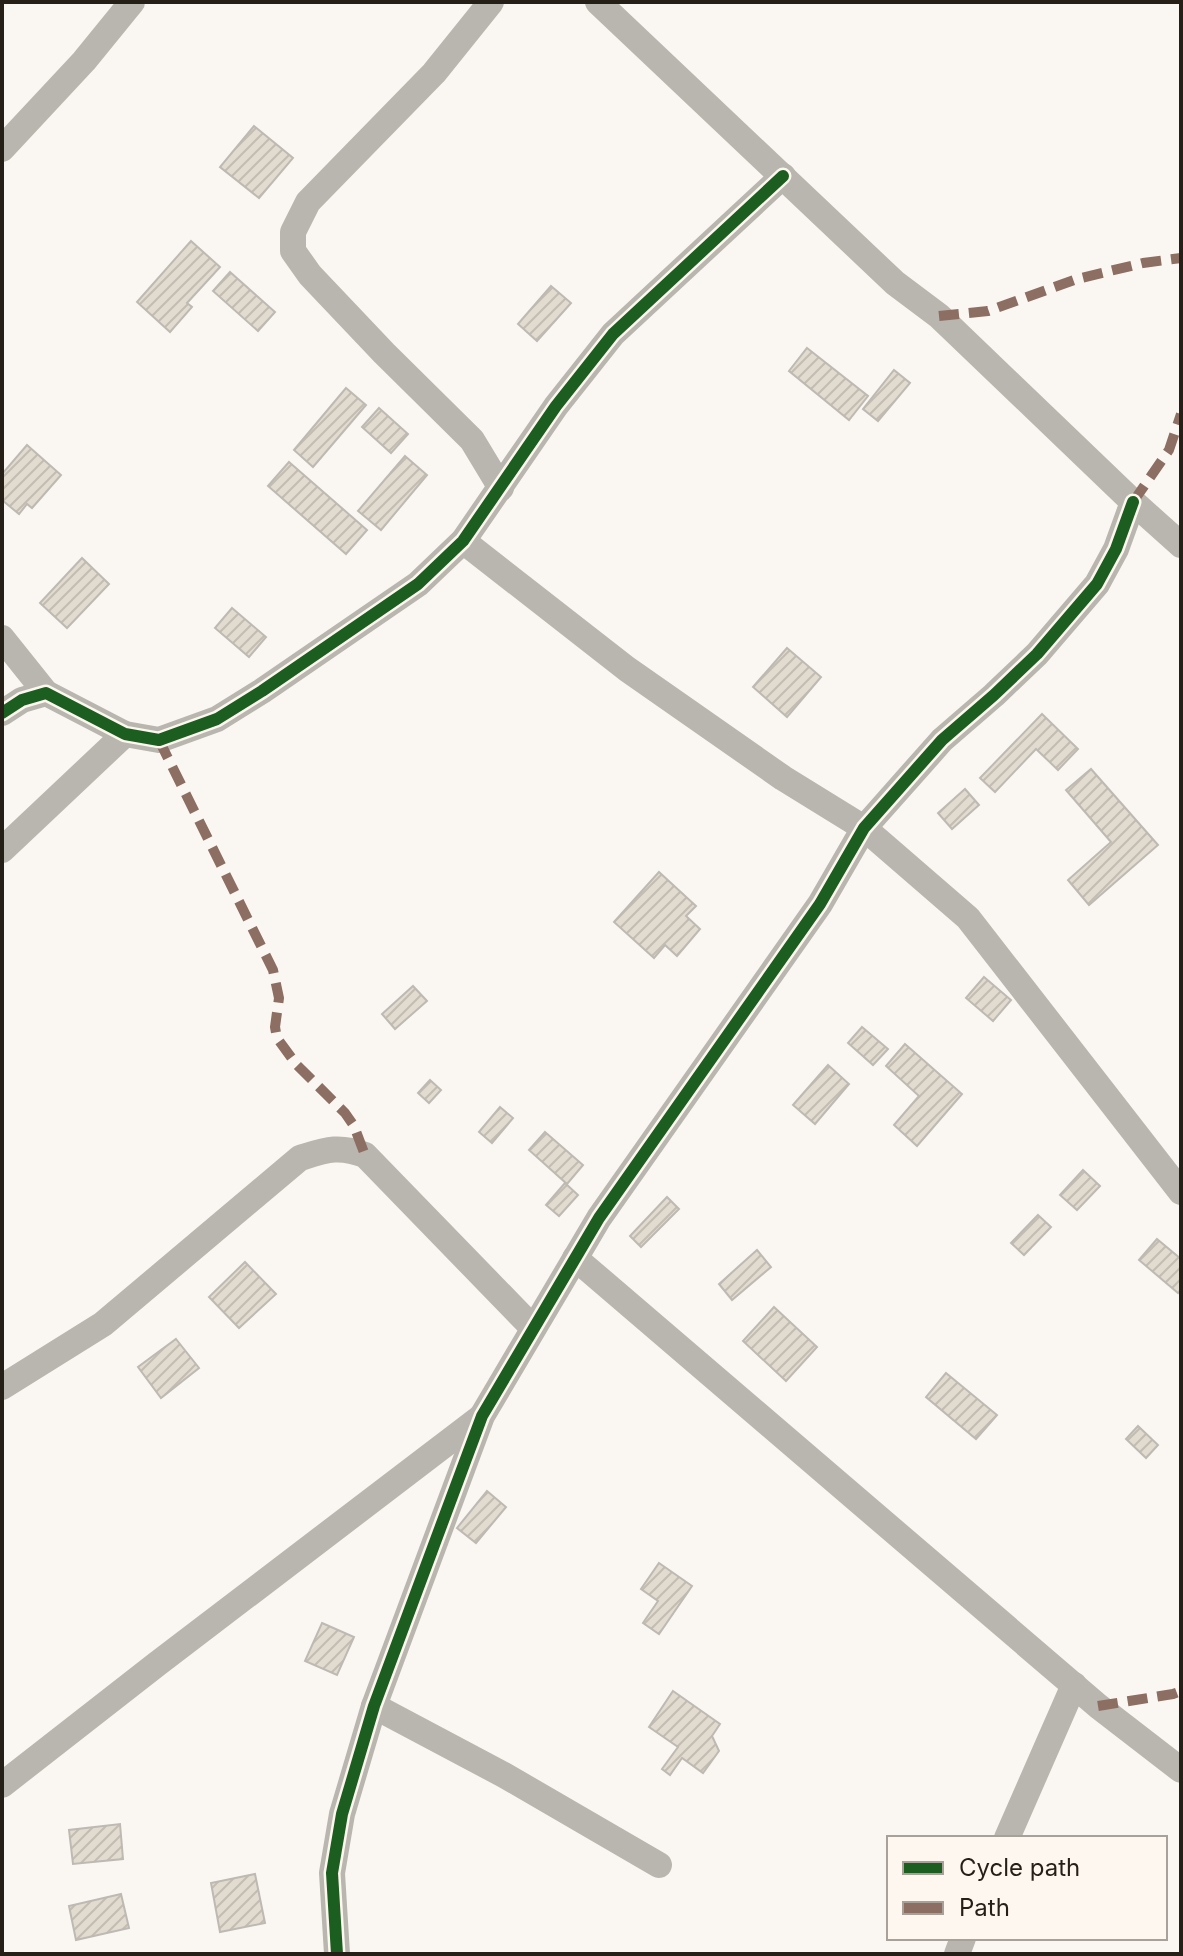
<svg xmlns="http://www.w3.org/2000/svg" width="1183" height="1956" font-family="Inter,sans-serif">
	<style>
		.building { fill: url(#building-hatch); stroke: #beb9b3; stroke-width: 2 }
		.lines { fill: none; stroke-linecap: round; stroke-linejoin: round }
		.street { stroke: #b9b6af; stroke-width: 26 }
		.quiet { stroke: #8d6e63; stroke-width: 10; stroke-dasharray: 20 10; stroke-linecap: butt }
		.cycleway-casing { stroke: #fef7ef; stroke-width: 17 }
		.cycleway { stroke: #1b5e20; stroke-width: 12 }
	</style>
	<defs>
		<pattern id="building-hatch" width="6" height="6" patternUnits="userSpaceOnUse" patternTransform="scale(2)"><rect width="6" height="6" fill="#e2dbd0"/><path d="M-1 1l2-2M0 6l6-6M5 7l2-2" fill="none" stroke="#c2bcb2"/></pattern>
	</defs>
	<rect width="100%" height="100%" fill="#faf7f2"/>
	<!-- building -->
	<g class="building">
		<path d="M254,126L293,158L259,198L220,167Z"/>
		<path d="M191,241L220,267L187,303L192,307L170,332L137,302Z"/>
		<path d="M230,272L275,312L258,331L213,291Z"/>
		<path d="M551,286L571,303L537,341L518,324Z"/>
		<path d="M807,348L868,396L849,420L789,371Z"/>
		<path d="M894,370L910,383L878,421L863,409Z"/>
		<path d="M346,388L366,405L313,467L294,450Z"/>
		<path d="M379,408L408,434L391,453L362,427Z"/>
		<path d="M27,445L61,475L32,508L27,504L19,514L2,500V474Z"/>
		<path d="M405,456L427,475L381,530L358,511Z"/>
		<path d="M289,462L367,530L346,554L268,486Z"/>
		<path d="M82,558L109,584L67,628L40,603Z"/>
		<path d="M232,608L266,637L249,657L215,628Z"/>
		<path d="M787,648L821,677L787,717L753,687Z"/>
		<path d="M1042,714L1078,749L1058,770L1036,749L995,792L980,778Z"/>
		<path d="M1091,769L1158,845L1089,905L1068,880L1111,842L1066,790Z"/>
		<path d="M965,789L979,805L952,829L938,813Z"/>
		<path d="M659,872L696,906L686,916L700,929L677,956L665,945L654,958L614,922Z"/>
		<path d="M984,977L1011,1000L993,1021L966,998Z"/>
		<path d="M413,986L427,1001L395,1029L382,1014Z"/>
		<path d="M862,1027L888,1049L873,1065L848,1043Z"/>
		<path d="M905,1044L962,1094L917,1146L894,1125L919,1096L886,1066Z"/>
		<path d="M828,1065L849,1084L815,1124L793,1105Z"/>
		<path d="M430,1080L441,1090L429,1103L418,1093Z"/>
		<path d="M500,1107L513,1118L492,1143L479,1132Z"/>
		<path d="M545,1132L583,1165L567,1184L529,1150Z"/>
		<path d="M1083,1170L1100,1186L1077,1210L1060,1195Z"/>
		<path d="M565,1183L578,1195L559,1216L546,1205Z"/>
		<path d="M667,1197L679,1209L641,1247L630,1236Z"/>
		<path d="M1038,1215L1051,1227L1024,1255L1011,1243Z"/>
		<path d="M1157,1239L1181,1259V1289L1178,1293L1139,1260Z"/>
		<path d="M757,1250L771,1267L732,1300L719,1284Z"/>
		<path d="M245,1262L276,1294L239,1328L209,1297Z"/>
		<path d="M774,1307L817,1347L786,1381L743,1341Z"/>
		<path d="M176,1339L199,1368L161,1398L138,1367Z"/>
		<path d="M946,1373L997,1415L976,1439L926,1397Z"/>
		<path d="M1138,1426L1158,1445L1146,1458L1126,1439Z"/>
		<path d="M487,1491L506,1507L476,1543L457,1528Z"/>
		<path d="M659,1563L692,1586L659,1634L643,1623L658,1601L641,1589Z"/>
		<path d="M322,1623L354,1637L337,1675L305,1661Z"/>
		<path d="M673,1691L720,1724L712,1736L719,1751L703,1773L682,1758L670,1775L662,1769L678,1747L649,1727Z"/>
		<path d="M120,1824L123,1859L73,1864L69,1830Z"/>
		<path d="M255,1874L265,1923L220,1932L211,1883Z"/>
		<path d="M121,1894L129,1928L76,1940L69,1906Z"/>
	</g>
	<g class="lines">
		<!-- street -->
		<g class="street">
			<path d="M491,2L434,73L308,202L293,232V251L310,275L384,353L472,440L501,488"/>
			<path d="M598,2L895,283L939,316L1133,502L1181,545"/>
			<path d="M2,149L84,61L132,2"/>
			<path d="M463,541L627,669L783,778L864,828L968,918L1181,1192"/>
			<path d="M2,638L46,693"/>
			<path d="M2,713L22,700L46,693L125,734L159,740L217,719L262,691L418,584L463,541L556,406L613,334L783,176"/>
			<path d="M2,850L125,734"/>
			<path d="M575,1258L1098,1706L1181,1770"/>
			<path d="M2,1387L103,1324L300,1158C326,1150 338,1145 365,1155L533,1328"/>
			<path d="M374,1706L504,1775L659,1865"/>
			<path d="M2,1785L157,1664L481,1417"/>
			<path d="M1007,1838L1074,1685"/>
			<path d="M337,1954L332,1873L342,1814L374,1706L482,1416L599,1218L820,904L864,828L942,740L994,695L1037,654L1097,584L1116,549L1133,502"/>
			<path d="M957,1954L963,1938"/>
		</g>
		<!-- quiet -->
		<g class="quiet">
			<path d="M939,316L988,311L1077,279L1143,263L1181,258"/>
			<path d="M1133,502L1169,450L1181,414"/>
			<path d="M159,740L273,970L279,998L275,1027L277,1038L296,1064L345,1113L354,1126L365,1155"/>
			<path d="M1098,1706L1173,1694L1181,1691"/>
		</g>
		<defs>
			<g id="cycleway">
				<path d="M2,713L22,700L46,693L125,734L159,740L217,719L262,691L418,584L463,541L556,406L613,334L783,176"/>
				<path d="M337,1954L332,1873L342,1814L374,1706L482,1416L599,1218L820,904L864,828L942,740L994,695L1037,654L1097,584L1116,549L1133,502"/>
			</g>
		</defs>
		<!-- cycleway casing -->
		<use href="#cycleway" class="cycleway-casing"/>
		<!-- cycleway -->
		<use href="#cycleway" class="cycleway"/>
	</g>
	<!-- border -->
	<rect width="1183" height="1956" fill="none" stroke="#251f18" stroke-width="8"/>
	<!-- legend -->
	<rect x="887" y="1836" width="280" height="104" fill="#fef7ef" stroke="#a7a199" stroke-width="2"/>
	<rect x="903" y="1862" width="40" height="12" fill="#1b5e20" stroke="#a7a199" stroke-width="2"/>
	<text x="959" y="1876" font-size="24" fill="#251f18">Cycle path</text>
	<rect x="903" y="1902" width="40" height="12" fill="#8d6e63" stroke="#a7a199" stroke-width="2"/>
	<text x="959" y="1916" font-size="24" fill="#251f18">Path</text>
</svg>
